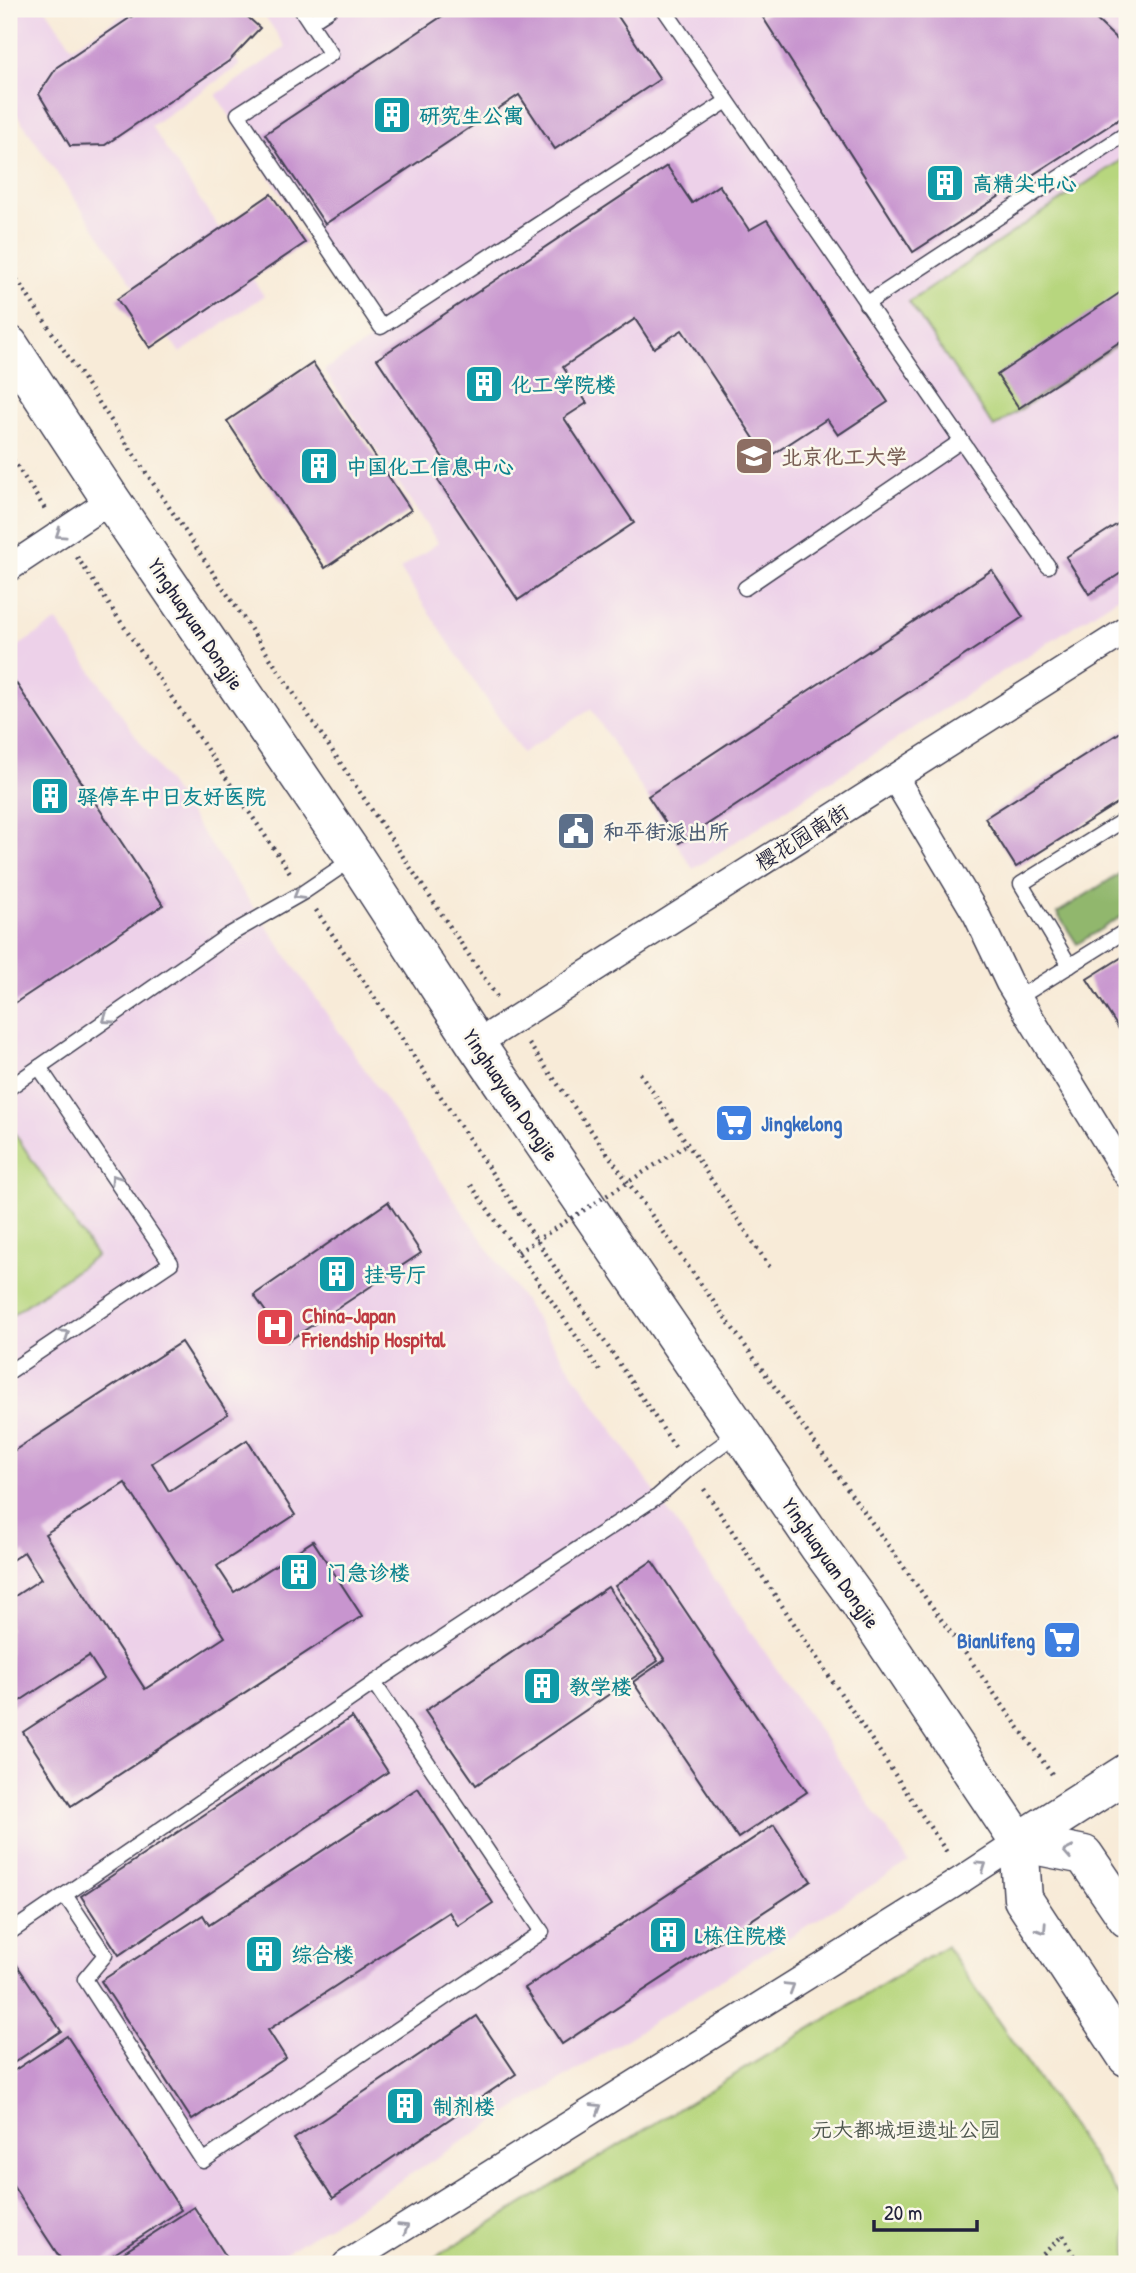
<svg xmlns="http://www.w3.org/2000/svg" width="1136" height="2273" font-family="'Patrick Hand','LXGW WenKai TC',sans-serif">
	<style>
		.built { fill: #edd1e9 }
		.green { fill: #b7d67e; stroke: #6c7c5c; stroke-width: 2 }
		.forest { fill: #91b76d; stroke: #5a6c54; stroke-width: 2 }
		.building { fill: #c895cf; fill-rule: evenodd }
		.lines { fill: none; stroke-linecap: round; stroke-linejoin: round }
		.lane-casing { stroke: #424053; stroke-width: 17 }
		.street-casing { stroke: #424053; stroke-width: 29 }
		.secondary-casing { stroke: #424053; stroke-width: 41 }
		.path { stroke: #424053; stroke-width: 4.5; stroke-dasharray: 2 5; stroke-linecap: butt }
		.lane { stroke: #fff; stroke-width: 14 }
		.street { stroke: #fff; stroke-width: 26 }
		.secondary { stroke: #fff; stroke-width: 38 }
		.path-bridge { stroke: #424053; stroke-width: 4.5; stroke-dasharray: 2 5; stroke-linecap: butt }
		.oneway { stroke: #9c9ca7 }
		.labels { text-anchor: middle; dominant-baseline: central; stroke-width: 5; stroke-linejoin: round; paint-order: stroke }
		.culture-label { font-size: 21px; font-weight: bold; fill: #0d838f; stroke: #fbf7ec; text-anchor: start }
		.education-label { font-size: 21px; font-weight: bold; fill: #785e54; stroke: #fbf7ec; text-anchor: start }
		.street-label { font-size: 21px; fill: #22223b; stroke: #fbf7ec }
		.service-label { font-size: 21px; font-weight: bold; fill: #4e5e75; stroke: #fbf7ec; text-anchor: start }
		.shop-label { font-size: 21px; font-weight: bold; fill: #366cbe; stroke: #fbf7ec; text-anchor: start }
		.health-label { font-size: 21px; font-weight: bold; fill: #be3a42; stroke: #fbf7ec; text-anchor: start }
		.park-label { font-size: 21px; fill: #4f584f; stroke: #fbf7ec }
	</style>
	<rect width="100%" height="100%" fill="#fbf7ec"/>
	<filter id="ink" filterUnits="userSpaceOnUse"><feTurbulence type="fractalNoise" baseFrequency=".0143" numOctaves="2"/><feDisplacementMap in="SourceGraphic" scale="14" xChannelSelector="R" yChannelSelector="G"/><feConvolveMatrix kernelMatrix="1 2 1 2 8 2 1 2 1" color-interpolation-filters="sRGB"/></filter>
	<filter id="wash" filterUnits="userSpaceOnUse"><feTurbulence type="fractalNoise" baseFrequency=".00686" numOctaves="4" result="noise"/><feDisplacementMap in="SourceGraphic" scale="28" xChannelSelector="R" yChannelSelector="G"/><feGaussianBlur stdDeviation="1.57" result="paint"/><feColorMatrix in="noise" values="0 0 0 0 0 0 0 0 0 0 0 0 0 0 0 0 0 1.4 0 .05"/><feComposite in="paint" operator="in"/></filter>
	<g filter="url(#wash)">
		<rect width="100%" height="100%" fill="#f8ebd8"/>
		<!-- built -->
		<g class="built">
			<path d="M9,9H46L72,47L133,9H202L240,65L151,126L264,296L180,353L9,103Z"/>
			<path d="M260,9H1127V592L693,869L591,709L522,753L400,569L438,543L324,370L375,337L216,95L286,47Z"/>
			<path d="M57,621L909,1862L267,2264H9V652Z"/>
		</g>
		<!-- green -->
		<g class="green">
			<path d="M1127,156V338L994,427L909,302Z"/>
			<path d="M9,1125L96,1256L9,1317Z"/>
			<path d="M946,1946L1127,2207V2264H424Z"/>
		</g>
		<!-- forest -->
		<path class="forest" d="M1127,869V913L1077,944L1057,913Z"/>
		<g id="blocks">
			<!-- building -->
			<g class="building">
				<path d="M143,9H239L260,28L229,61L105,145L70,146L39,94L57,67Z"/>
				<path d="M453,9H613L660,79L555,149L519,95L325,224L265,134Z"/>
				<path d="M773,9H1085L1127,49V114L913,252L762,16Z"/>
				<path d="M667,166L692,203L719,185L749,230L767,220L888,402L838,435L827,419L767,458L682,330L654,348L635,319L563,367L587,403L564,418L634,523L518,600L435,476L449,467L377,359Z"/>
				<path d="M271,194L305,243L150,348L117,299Z"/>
				<path d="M1127,288V337L1019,408L997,375Z"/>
				<path d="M313,363L411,510L325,568L227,421Z"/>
				<path d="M1127,518V569L1089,594L1066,557Z"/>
				<path d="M992,570L1023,617L679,843L648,796Z"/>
				<path d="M16,683L163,905L9,1007V688Z"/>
				<path d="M1127,728V797L1016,867L985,818Z"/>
				<path d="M1127,954V1024L1119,1029L1087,979Z"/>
				<path d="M388,1202L421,1253L287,1342L254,1295Z"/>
				<path d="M181,1342L228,1414L152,1463L169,1491L247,1440L295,1515L217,1566L234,1592L313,1541L362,1616L71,1806L23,1732L104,1679L89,1656L9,1708V1600L41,1579L24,1552L9,1562V1454ZM125,1483L225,1637L145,1689L45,1534Z"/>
				<path d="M652,1561L807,1792L738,1838L633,1682L665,1660L615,1586Z"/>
				<path d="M608,1587L658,1661L476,1785L425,1711Z"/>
				<path d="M352,1717L388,1772L119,1955L81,1896Z"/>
				<path d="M418,1788L493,1903L458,1926L449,1912L268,2030L286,2058L192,2120L101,1981L203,1915L209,1925Z"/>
				<path d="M774,1825L811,1881L562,2044L525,1988Z"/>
				<path d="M9,1953L61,2031L9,2066Z"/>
				<path d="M477,2016L516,2074L333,2198L294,2139Z"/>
				<path d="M67,2036L181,2210L99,2264H64L9,2180V2074Z"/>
				<path d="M194,2207L231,2264H106Z"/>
			</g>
		</g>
	</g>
	<g filter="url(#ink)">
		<use href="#blocks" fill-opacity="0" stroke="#424053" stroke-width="2"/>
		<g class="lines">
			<defs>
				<g id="lane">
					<path d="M301,9L331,54L238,114L381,327L727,101"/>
					<path d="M664,9L1048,566"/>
					<path d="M310,22L330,9"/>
					<path d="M866,304L1127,133"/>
					<path d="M745,588L961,441"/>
					<path d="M1070,966L1021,884L1127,818"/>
					<path d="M1018,998L1127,930"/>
					<path d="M9,1088L227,936L304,892L354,858"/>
					<path d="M9,1372L171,1263L39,1067"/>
					<path d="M65,1895L105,1955L85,1979L203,2161L542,1932L374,1683"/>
					<path d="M9,1933L374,1683L658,1496L690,1468L738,1433"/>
				</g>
				<g id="street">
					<path d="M9,568L111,500"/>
					<path d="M895,778L976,914L1009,983L1127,1175"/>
					<path d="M476,1044L1127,630"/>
					<path d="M346,2264L964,1878L1019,1842"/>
				</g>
				<g id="secondary">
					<path d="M9,345L111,500L355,858L476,1044L819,1547L857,1599L1019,1842L1023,1899L1127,2057"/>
					<path d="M1019,1842L1084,1855L1127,1918"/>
					<path d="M1019,1842L1127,1773"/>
				</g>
			</defs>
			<!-- lane casing -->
			<use href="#lane" class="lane-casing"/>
			<!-- street casing -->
			<use href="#street" class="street-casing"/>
			<!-- secondary casing -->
			<use href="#secondary" class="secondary-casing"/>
			<!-- path -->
			<g class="path">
				<path d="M9,268L497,997"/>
				<path d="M9,454L45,509"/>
				<path d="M77,557L291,874"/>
				<path d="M316,910L677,1450"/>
				<path d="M529,1044L1054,1777"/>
				<path d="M640,1073L771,1269"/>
				<path d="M471,1185L601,1372"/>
				<path d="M704,1489L948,1854"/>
				<path d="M1122,2092L1127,2100"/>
				<path d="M1033,2264L1063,2235L1078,2264"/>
			</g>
			<!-- lane -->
			<use href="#lane" class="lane"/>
			<!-- street -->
			<use href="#street" class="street"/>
			<!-- secondary -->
			<use href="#secondary" class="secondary"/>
			<!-- path-bridge -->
			<path class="path-bridge" d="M518,1252L688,1144"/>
		</g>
		<!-- one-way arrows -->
		<defs><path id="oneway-chevron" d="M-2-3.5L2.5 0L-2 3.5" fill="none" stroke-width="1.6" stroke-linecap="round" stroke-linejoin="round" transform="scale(1.75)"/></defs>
		<g class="oneway">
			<use href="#oneway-chevron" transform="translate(60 534) rotate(146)"/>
			<use href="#oneway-chevron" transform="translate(298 895) rotate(149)"/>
			<use href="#oneway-chevron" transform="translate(107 1019) rotate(145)"/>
			<use href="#oneway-chevron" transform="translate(115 1179) rotate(-124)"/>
			<use href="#oneway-chevron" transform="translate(65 1334) rotate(-34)"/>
			<use href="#oneway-chevron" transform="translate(1068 1852) rotate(-169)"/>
			<use href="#oneway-chevron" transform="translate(982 1866) rotate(-34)"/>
			<use href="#oneway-chevron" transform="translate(1042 1929) rotate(57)"/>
			<use href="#oneway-chevron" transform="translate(790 1987) rotate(-32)"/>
			<use href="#oneway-chevron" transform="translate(597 2108) rotate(-32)"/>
			<use href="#oneway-chevron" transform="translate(404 2228) rotate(-32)"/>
		</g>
	</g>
	<!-- icons -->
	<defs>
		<symbol id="building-square" viewBox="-11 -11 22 22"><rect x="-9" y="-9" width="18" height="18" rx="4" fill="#0f9aa8" stroke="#fbf7ec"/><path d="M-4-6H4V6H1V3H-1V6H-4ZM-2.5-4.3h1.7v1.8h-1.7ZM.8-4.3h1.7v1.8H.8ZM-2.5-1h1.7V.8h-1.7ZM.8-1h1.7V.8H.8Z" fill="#fff"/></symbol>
		<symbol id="university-square" viewBox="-11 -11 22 22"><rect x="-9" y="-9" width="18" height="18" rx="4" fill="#8d6e63" stroke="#fbf7ec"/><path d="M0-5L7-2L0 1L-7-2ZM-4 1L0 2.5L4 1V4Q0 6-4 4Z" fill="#fff"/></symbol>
		<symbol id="civic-square" viewBox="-11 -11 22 22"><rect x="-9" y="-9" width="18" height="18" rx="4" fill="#5c6f8a" stroke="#fbf7ec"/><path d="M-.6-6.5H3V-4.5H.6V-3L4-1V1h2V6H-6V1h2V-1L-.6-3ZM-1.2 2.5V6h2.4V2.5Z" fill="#fff"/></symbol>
		<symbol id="supermarket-square" viewBox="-11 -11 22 22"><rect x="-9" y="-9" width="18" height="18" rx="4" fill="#3f7fe0" stroke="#fbf7ec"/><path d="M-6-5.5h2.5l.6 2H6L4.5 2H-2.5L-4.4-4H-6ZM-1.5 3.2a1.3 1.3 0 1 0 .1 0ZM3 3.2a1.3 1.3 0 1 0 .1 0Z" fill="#fff"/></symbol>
		<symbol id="hospital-square" viewBox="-11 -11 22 22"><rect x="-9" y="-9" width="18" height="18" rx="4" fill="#e0444e" stroke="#fbf7ec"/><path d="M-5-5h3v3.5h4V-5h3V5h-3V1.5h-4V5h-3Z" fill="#fff"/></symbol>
	</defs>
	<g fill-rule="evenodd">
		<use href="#building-square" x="370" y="93" width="44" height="44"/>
		<use href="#building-square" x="923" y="161" width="44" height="44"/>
		<use href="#building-square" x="462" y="362" width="44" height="44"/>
		<use href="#university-square" x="732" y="434" width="44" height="44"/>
		<use href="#building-square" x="297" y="444" width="44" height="44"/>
		<use href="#building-square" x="28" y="774" width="44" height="44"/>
		<use href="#civic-square" x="554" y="809" width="44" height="44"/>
		<use href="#supermarket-square" x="712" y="1101" width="44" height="44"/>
		<use href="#building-square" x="315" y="1252" width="44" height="44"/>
		<use href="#hospital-square" x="253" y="1305" width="44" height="44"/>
		<use href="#building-square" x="277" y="1550" width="44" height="44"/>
		<use href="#supermarket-square" x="1040" y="1618" width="44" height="44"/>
		<use href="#building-square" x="520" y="1664" width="44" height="44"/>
		<use href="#building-square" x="646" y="1913" width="44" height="44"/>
		<use href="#building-square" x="242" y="1932" width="44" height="44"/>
		<use href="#building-square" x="383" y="2084" width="44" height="44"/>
	</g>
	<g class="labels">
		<!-- culture labels -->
		<g class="culture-label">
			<text x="419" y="115">研究生公寓</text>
			<text x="972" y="183">高精尖中心</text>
			<text x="511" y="384">化工学院楼</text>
			<text x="346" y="466">中国化工信息中心</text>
			<text x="77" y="796">驿停车中日友好医院</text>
			<text x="364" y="1274">挂号厅</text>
			<text x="326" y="1572">门急诊楼</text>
			<text x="569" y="1686">教学楼</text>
			<text x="695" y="1935">L栋住院楼</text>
			<text x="291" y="1954">综合楼</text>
			<text x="432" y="2106">制剂楼</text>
		</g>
		<!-- education labels -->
		<g class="education-label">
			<text x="781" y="456">北京化工大学</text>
		</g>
		<!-- street labels -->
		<g class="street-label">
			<text transform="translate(196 624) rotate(56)">Yinghuayuan Dongjie</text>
			<text transform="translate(802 837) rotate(-32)">樱花园南街</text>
			<text transform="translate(511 1095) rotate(56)">Yinghuayuan Dongjie</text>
			<text transform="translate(831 1563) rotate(55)">Yinghuayuan Dongjie</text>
		</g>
		<!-- service labels -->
		<g class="service-label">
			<text x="603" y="831">和平街派出所</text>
		</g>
		<!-- shop labels -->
		<g class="shop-label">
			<text x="761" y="1123">Jingkelong</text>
			<text x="1035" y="1640" text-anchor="end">Bianlifeng</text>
		</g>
		<!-- health labels -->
		<g class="health-label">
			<text x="302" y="1315">China-Japan<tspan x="302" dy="24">Friendship Hospital</tspan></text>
		</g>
		<!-- park labels -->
		<g class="park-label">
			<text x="906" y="2129">元大都城垣遗址公园</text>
		</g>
	</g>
	<!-- margin -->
	<rect width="1136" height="2273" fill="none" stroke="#fbf7ec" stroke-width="35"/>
	<!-- scale -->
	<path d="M874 2220v10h103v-10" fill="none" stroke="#22223b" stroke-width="3.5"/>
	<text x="884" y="2220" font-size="21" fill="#22223b" stroke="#fbf7ec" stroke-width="5" paint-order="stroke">20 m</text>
</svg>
